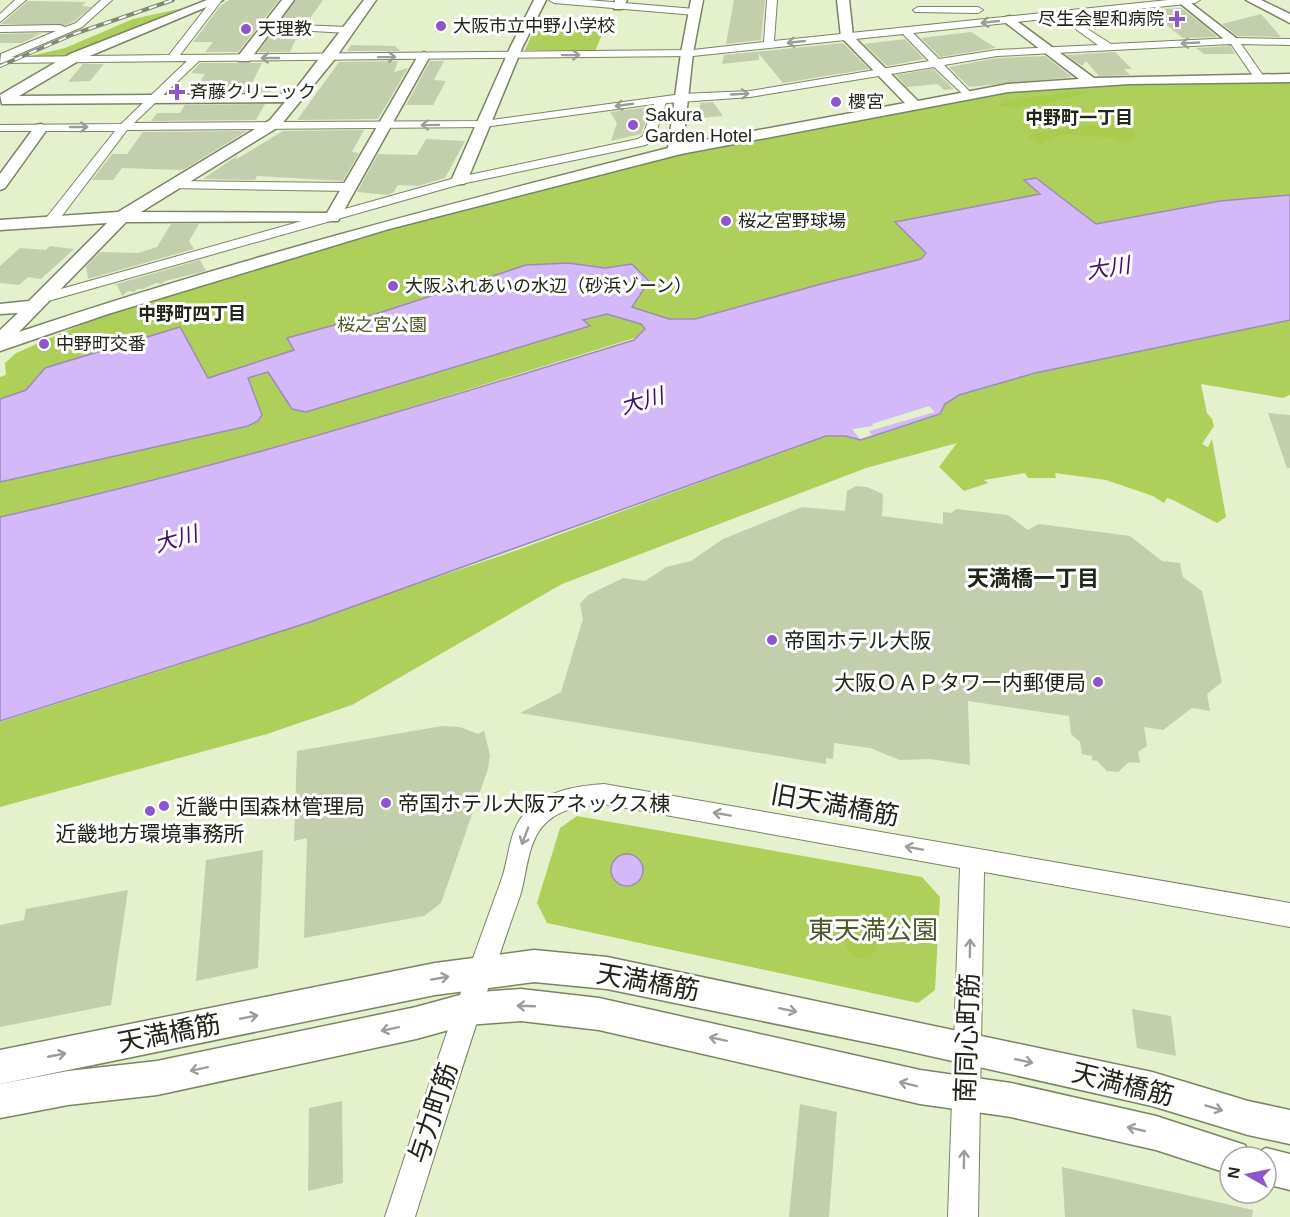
<svg xmlns="http://www.w3.org/2000/svg" width="1290" height="1217" font-family="Arial,'Noto Sans JP',sans-serif">
	<style>
		.green { fill: #aed05a }
		.forest { fill: #a8cc4c }
		.water { fill: #d3b8fa; stroke: #9e8cb6; stroke-width: 1.5 }
		.pier { fill: #e4f1cc }
		.building { fill: #c3cfac }
		.lines { fill: none; stroke-linecap: round; stroke-linejoin: round }
		.minor-casing { stroke: #798463; stroke-width: 2 }
		.tertiary-casing { stroke: #798463; stroke-width: 3 }
		.minor { fill: #fff; fill-rule: evenodd }
		.tertiary { fill: #fff; fill-rule: evenodd }
		.rail-casing { stroke: #828b72; stroke-width: 4 }
		.rail { stroke: #fff; stroke-width: 2; stroke-dasharray: 8; stroke-linecap: butt }
		.oneway { stroke: #9b9d98 }
		.poi-dot { fill: #8e55cc; stroke: #fff; stroke-width: 2 }
		.labels { text-anchor: middle; dominant-baseline: central; stroke-width: 6; stroke-linejoin: round; paint-order: stroke }
		.far-poi-label { font-size: 18px; fill: #212619; stroke: #fff; text-anchor: start }
		.far-neighbourhood-label { font-size: 18px; font-weight: bold; fill: #212619; stroke: #fff }
		.far-park-label { font-size: 18px; fill: #4a5927; stroke: #fff }
		.poi-label { font-size: 21px; fill: #212619; stroke: #fff; text-anchor: start }
		.water-label { font-size: 22px; font-style: italic; fill: #440e70; stroke: #fff }
		.neighbourhood-label { font-size: 22px; font-weight: bold; fill: #212619; stroke: #fff }
		.near-street-label { font-size: 26px; fill: #212619; stroke: #fff }
		.near-park-label { font-size: 26px; fill: #4a5927; stroke: #fff }
	</style>
	<rect width="100%" height="100%" fill="#e4f1cc"/>
	<!-- green -->
	<g class="green">
		<path d="M183,8L64,57L22,58L65,48L133,19Z"/>
		<path d="M536,26L604,30L595,51L525,50Z"/>
		<path d="M1290,81V195L1220,201L1096,224L1041,194L896,222L926,253L925,258L712,314L299,442L96,495L0,517V377L6,375L5,363L16,353L108,313L462,209L695,150L1009,91L1080,85Z"/>
		<path d="M1290,320V395L1283,398L1201,384L1207,413L1212,419L1214,426L1202,444L1208,447L1212,439L1226,517L1217,523L1173,500L1167,498L1164,503L1153,496L1106,480L1055,473L1056,478H1028L1025,473L984,480L988,483L964,491L939,467L957,443L866,468L562,584L352,705L267,734L0,807V722L178,665L520,549L826,436H845L860,439L940,414L945,404L959,395L1035,373Z"/>
		<path d="M577,816L922,877L940,897L935,990L918,1003L547,923L537,903L560,828Z"/>
	</g>
	<!-- forest -->
	<g class="forest">
		<path d="M1076,91H1086L1087,94C1058,99 1025,111 996,106L1005,101Z"/>
		<path d="M1115,124L1134,131L1135,139L1125,144L1115,137C1095,140 1057,126 1042,145L1026,136L1065,128Z"/>
		<path d="M853,927H865L860,934L868,941L874,934L877,950L869,957C855,960 847,953 844,939Z"/>
	</g>
	<!-- water -->
	<g class="water">
		<path d="M1036,178L1096,224L1220,201L1290,195V320L1035,373L959,395L945,404L940,414L861,440L845,436H826L310,622L0,721V517C215,469 424,405 634,340L645,329L641,324L607,314L583,320L590,326L306,412L292,409L268,372L248,378L262,415L258,421L248,426L0,482V399L26,390L45,368L180,327L208,378L294,350L287,338L382,312L526,265L568,263L605,268L632,264L649,281L632,307L669,319H695L821,284L921,259L926,253L895,222L1040,194L1024,180Z"/>
		<circle cx="627" cy="870" r="16"/>
	</g>
	<!-- pier -->
	<path class="pier" d="M929,406L935,412L869,431L872,435L860,439L852,429L874,426L872,424Z"/>
	<!-- building -->
	<g class="building">
		<path d="M229,0H279L238,52H205L213,42H193L221,5Z"/>
		<path d="M296,0H323L310,18H306L304,23L293,25V32H299L290,52H258Z"/>
		<path d="M734,0H765L761,40L726,44Z"/>
		<path d="M28,1L86,2L82,6L91,7L75,21L65,25L1,24Z"/>
		<path d="M1181,8L1201,23L1217,37L1183,38L1147,10Z"/>
		<path d="M1261,14L1281,37L1237,36L1222,24Z"/>
		<path d="M971,32L996,48L940,57L921,38Z"/>
		<path d="M42,33L22,43H0V34Z"/>
		<path d="M905,39L924,59L887,66L864,44Z"/>
		<path d="M843,43L869,69L783,83L759,54V60L722,64L724,55Z"/>
		<path d="M351,45L395,46L400,51H347Z"/>
		<path d="M1230,46L1235,54H1204L1196,48Z"/>
		<path d="M1115,52L1132,69H1124L1130,75L1099,76L1086,61L1082,66L1066,55Z"/>
		<path d="M1045,56L1072,77L969,87L949,67L997,58Z"/>
		<path d="M398,61L394,72L408,68L378,119L297,120L339,62Z"/>
		<path d="M430,61H444L434,80L446,81L433,105H406Z"/>
		<path d="M200,63H262L250,87L273,88L271,92H193L205,74L191,73Z"/>
		<path d="M83,64H104L90,81L68,82Z"/>
		<path d="M933,69L954,89L944,90L938,84L907,87L896,75Z"/>
		<path d="M713,102L723,116L700,118V103Z"/>
		<path d="M265,104L256,120L151,121L157,113H180L185,105Z"/>
		<path d="M651,107L641,134L611,141L617,123L610,112Z"/>
		<path d="M364,130L352,152L359,153L343,181L257,176L255,180L203,179L238,155L235,160L283,131Z"/>
		<path d="M247,131L183,170L122,168L113,180H92L112,154H127L143,132Z"/>
		<path d="M426,139L465,141L445,178L418,186L398,185L393,193L388,195L357,192L378,154L417,155Z"/>
		<path d="M171,224H199L189,241L194,249L88,279L86,266L100,252L138,253L157,247Z"/>
		<path d="M50,246L74,249L41,279L28,277L19,285L0,283V266L20,248L46,250Z"/>
		<path d="M200,260L206,271L165,281L162,284L156,283L143,289H137L134,292L128,291L122,296L117,285H113Z"/>
		<path d="M1268,413L1290,415V468H1287Z"/>
		<path d="M856,486L867,487L883,494L882,516L943,524V512L951,513L956,509L1008,515L1028,530L1039,524L1130,536L1162,561L1180,563L1183,577L1202,591L1222,682L1207,694L1210,711L1192,708L1163,730L1144,727L1147,746L1138,752L1140,763L1129,762L1118,772L1107,771L1097,761L1092,760V756L1082,754L1080,742L1071,734L1069,716L968,701L970,765L930,759L900,760L870,748L834,743L833,759L826,758V764L520,713L561,692L583,619L580,604L588,595L623,578L645,581L666,567L691,561L723,539L802,507L845,511L847,491Z"/>
		<path d="M442,726L460,727L478,734L484,731L490,755L488,769L441,903L424,916L304,938L307,838L294,841L297,751Z"/>
		<path d="M263,850L258,968L196,981L206,860Z"/>
		<path d="M128,890L111,1005L0,1027V925L24,920L26,909Z"/>
		<path d="M1132,1009L1171,1016L1176,1056L1137,1048Z"/>
		<path d="M342,1101L343,1183L308,1191L309,1108Z"/>
		<path d="M800,1104L837,1112L829,1217H789Z"/>
		<path d="M1062,1167L1253,1210L1252,1217H1065Z"/>
	</g>
	<g class="lines">
		<defs>
			<g id="minor">
				<path d="M15,0H26L0,22V14Z"/>
				<path d="M101,0H112L82,27L12,57L169,55L212,0H222L180,55L693,50L764,42L767,0H777L774,41L1168,0H1200L1195,3L913,33L939,59L997,50L1098,45L1077,30L1076,28L1081,25L1111,44L1234,38L1290,39V45L1241,44L1264,77L1259,80L1255,79L1231,44L997,56L944,65L974,96L968,99L934,67L750,97L666,103L654,138L646,145L461,184L41,303L36,302L34,299L36,296L455,178L638,139L643,136L654,104L484,127L127,130L55,225L50,226L43,222L115,131H0V125L121,124L187,61L0,63L1,54L56,31L0,32V26L60,25L65,27L76,23ZM903,34L929,61L750,91L682,94L484,121L134,123L199,61L693,56Z"/>
				<path d="M549,0H588L695,9L700,12L695,15L554,3Z"/>
				<path d="M918,7H978L983,10L978,13L915,12L913,10Z"/>
				<path d="M299,25L348,27L353,30L348,33L295,30V26Z"/>
				<path d="M174,181L350,183L356,187L350,191L170,188L168,185Z"/>
				<path d="M604,784L1290,903V927L984,872L978,1217H948L960,868L604,804C581,806 558,808 542,827C527,845 527,874 520,896C482,1002 449,1109 415,1217H385C422,1104 460,992 501,881C510,857 508,828 528,810C550,790 576,786 604,784Z"/>
			</g>
			<g id="tertiary">
				<path d="M207,0H223L80,60L19,96L292,94L364,0H376L334,60L280,126L141,212L327,213L418,56L424,52L430,56L338,221L126,222L19,332C232,260 450,204 668,148L681,53L691,0H703L693,53L683,144L905,103L841,37L837,0H849L853,36L918,101L1008,84L1079,79L1006,23V17L1010,16L1094,78L1290,74V82L1129,84L1008,92L681,154L389,229L108,314L0,351V330L18,313L0,314V304L29,301L107,223L0,230V220L118,212L270,120L285,102L2,104L0,95L70,54Z"/>
				<path d="M282,0H294L249,61H239V55Z"/>
				<path d="M534,0H546L522,48L467,181L464,184H454L451,181L510,48Z"/>
				<path d="M615,0H627L622,9H614Z"/>
				<path d="M1176,0H1187L1240,41L1238,44H1230Z"/>
				<path d="M1246,0H1261L1290,14V23Z"/>
				<path d="M41,124L48,128L5,188L0,190V174L36,125Z"/>
				<path d="M534,950L607,957L1152,1072L1248,1101L1290,1110V1144L1248,1135L1152,1106L899,1049L607,989L534,982L435,995L0,1084V1050L435,963Z"/>
				<path d="M521,989L599,998L920,1070L1011,1083L1156,1116L1245,1145L1251,1157H1230V1174L1156,1150L1011,1117L920,1104L599,1030L521,1021L467,1025L416,1039L157,1095L68,1105L0,1118V1084L68,1071L157,1061L416,1007L467,993Z"/>
				<path d="M1266,1148L1290,1154V1190L1266,1184V1157H1252L1254,1154Z"/>
			</g>
		</defs>
		<!-- minor casing -->
		<use href="#minor" class="minor-casing"/>
		<!-- tertiary casing -->
		<use href="#tertiary" class="tertiary-casing"/>
		<!-- minor -->
		<use href="#minor" class="minor"/>
		<!-- tertiary -->
		<use href="#tertiary" class="tertiary"/>
		<defs>
			<path id="rail" d="M0,66L74,34L173,0"/>
		</defs>
		<!-- rail casing -->
		<use href="#rail" class="rail-casing"/>
		<!-- rail -->
		<use href="#rail" class="rail"/>
	</g>
	<!-- one-way arrows -->
	<defs><path id="oneway-shaft" d="M-6 0H5M1.5-3L5.5 0L1.5 3" fill="none" stroke-width="1.6" stroke-linecap="round" stroke-linejoin="round" transform="scale(1.5)"/></defs>
	<g class="oneway">
		<use href="#oneway-shaft" transform="translate(990 22) rotate(174)"/>
		<use href="#oneway-shaft" transform="translate(796 42) rotate(174)"/>
		<use href="#oneway-shaft" transform="translate(1190 43) rotate(177)"/>
		<use href="#oneway-shaft" transform="translate(571 55) rotate(-1)"/>
		<use href="#oneway-shaft" transform="translate(387 57) rotate(-1)"/>
		<use href="#oneway-shaft" transform="translate(270 58) rotate(180)"/>
		<use href="#oneway-shaft" transform="translate(740 94) rotate(-3)"/>
		<use href="#oneway-shaft" transform="translate(624 105) rotate(172)"/>
		<use href="#oneway-shaft" transform="translate(430 125) rotate(179)"/>
		<use href="#oneway-shaft" transform="translate(79 127)"/>
		<use href="#oneway-shaft" transform="translate(722 814) rotate(-170)"/>
		<use href="#oneway-shaft" transform="translate(525 836) rotate(111)"/>
		<use href="#oneway-shaft" transform="translate(914 848) rotate(-170)"/>
		<use href="#oneway-shaft" transform="translate(970 948) rotate(-89)"/>
		<use href="#oneway-shaft" transform="translate(440 978) rotate(-10)"/>
		<use href="#oneway-shaft" transform="translate(526 1006) rotate(-178)"/>
		<use href="#oneway-shaft" transform="translate(788 1010) rotate(12)"/>
		<use href="#oneway-shaft" transform="translate(249 1017) rotate(-11)"/>
		<use href="#oneway-shaft" transform="translate(390 1029) rotate(168)"/>
		<use href="#oneway-shaft" transform="translate(718 1039) rotate(-168)"/>
		<use href="#oneway-shaft" transform="translate(57 1055) rotate(-11)"/>
		<use href="#oneway-shaft" transform="translate(1024 1061) rotate(12)"/>
		<use href="#oneway-shaft" transform="translate(199 1069) rotate(168)"/>
		<use href="#oneway-shaft" transform="translate(908 1084) rotate(-166)"/>
		<use href="#oneway-shaft" transform="translate(1214 1108) rotate(17)"/>
		<use href="#oneway-shaft" transform="translate(1136 1129) rotate(-167)"/>
		<use href="#oneway-shaft" transform="translate(964 1159) rotate(-89)"/>
	</g>
	<!-- markers -->
	<g class="poi-dot">
		<path d="M1174 10h6v6h6v6h-6v6h-6v-6h-6v-6h6z"/>
		<circle cx="441" cy="26" r="6"/>
		<circle cx="246" cy="29" r="6"/>
		<path d="M174 83h6v6h6v6h-6v6h-6v-6h-6v-6h6z"/>
		<circle cx="836" cy="102" r="6"/>
		<circle cx="633" cy="125" r="6"/>
		<circle cx="726" cy="221" r="6"/>
		<circle cx="393" cy="286" r="6"/>
		<circle cx="44" cy="344" r="6"/>
		<circle cx="772" cy="640" r="6"/>
		<circle cx="1098" cy="682" r="6"/>
		<circle cx="386" cy="803" r="6"/>
		<circle cx="164" cy="806" r="6"/>
		<circle cx="150" cy="811" r="6"/>
	</g>
	<g class="labels">
		<!-- far-poi labels -->
		<g class="far-poi-label">
			<text x="1164" y="19" text-anchor="end">尽生会聖和病院</text>
			<text x="453" y="26">大阪市立中野小学校</text>
			<text x="258" y="29">天理教</text>
			<text x="190" y="92">斉藤クリニック</text>
			<text x="848" y="102">櫻宮</text>
			<text x="645" y="115">Sakura<tspan x="645" dy="21">Garden Hotel</tspan></text>
			<text x="738" y="221">桜之宮野球場</text>
			<text x="405" y="286">大阪ふれあいの水辺（砂浜ゾーン）</text>
			<text x="56" y="344">中野町交番</text>
		</g>
		<!-- far-neighbourhood labels -->
		<g class="far-neighbourhood-label">
			<text x="1079" y="118">中野町一丁目</text>
			<text x="192" y="314">中野町四丁目</text>
		</g>
		<!-- far-park labels -->
		<g class="far-park-label">
			<text x="382" y="325">桜之宮公園</text>
		</g>
		<!-- poi labels -->
		<g class="poi-label">
			<text x="784" y="640">帝国ホテル大阪</text>
			<text x="1086" y="682" text-anchor="end">大阪ＯＡＰタワー内郵便局</text>
			<text x="398" y="803">帝国ホテル大阪アネックス棟</text>
			<text x="176" y="806">近畿中国森林管理局</text>
			<text x="150" y="833" text-anchor="middle">近畿地方環境事務所</text>
		</g>
		<!-- water labels -->
		<g class="water-label">
			<text transform="translate(1108 268) rotate(-9)">大川</text>
			<text transform="translate(642 401) rotate(-16)">大川</text>
			<text transform="translate(176 539) rotate(-16)">大川</text>
		</g>
		<!-- neighbourhood labels -->
		<g class="neighbourhood-label">
			<text x="1033" y="578">天満橋一丁目</text>
		</g>
		<!-- near-street labels -->
		<g class="near-street-label">
			<text transform="translate(835 805) rotate(10)">旧天満橋筋</text>
			<text transform="translate(648 982) rotate(10)">天満橋筋</text>
			<text transform="translate(169 1033) rotate(-11)">天満橋筋</text>
			<text transform="translate(967 1038) rotate(-88)">南同心町筋</text>
			<text transform="translate(1123 1084) rotate(14)">天満橋筋</text>
			<text transform="translate(433 1113) rotate(-72)">与力町筋</text>
		</g>
		<!-- near-park labels -->
		<g class="near-park-label">
			<text x="873" y="930">東天満公園</text>
		</g>
	</g>
	<!-- north arrow -->
	<g transform="translate(1248 1175) rotate(279)"><circle r="28" fill="#ffffff" stroke="#a6a8a3" stroke-width="1.5"/>
	<path d="M0-4.5L10 22L0 15L-10 22Z" fill="#8e55cc"/>
	<text y="-9" font-size="16" font-weight="bold" text-anchor="middle" fill="#212619">N</text>
	</g>
</svg>
